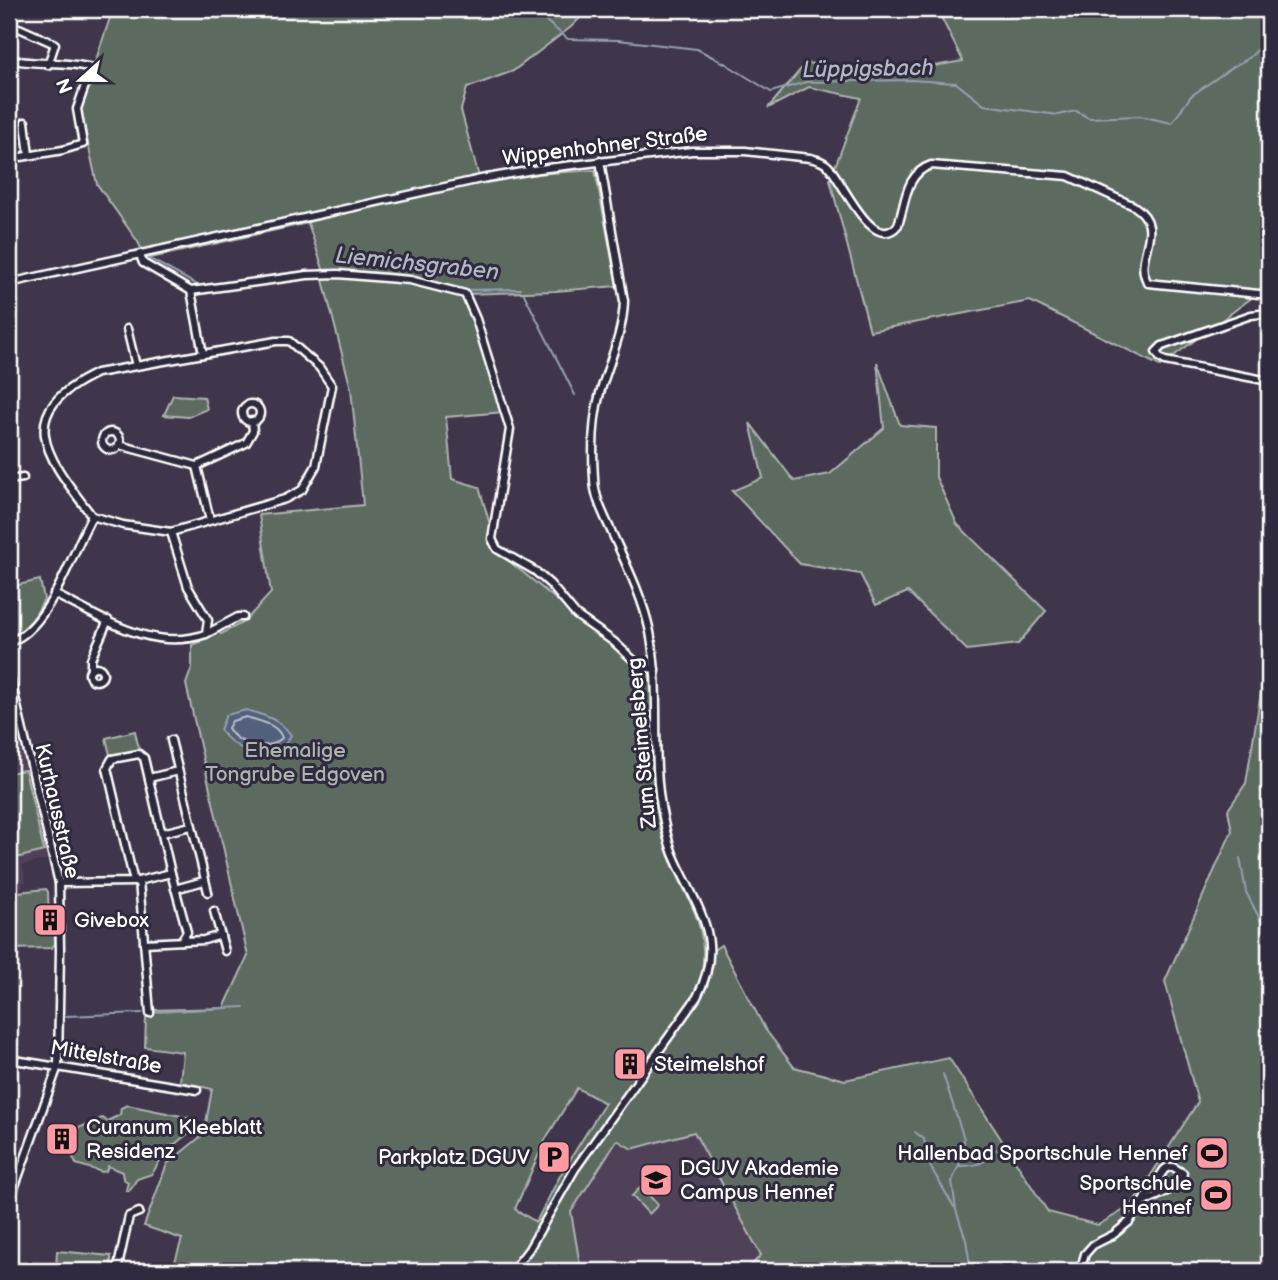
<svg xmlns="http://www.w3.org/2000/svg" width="1278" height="1280" font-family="'Balsamiq Sans',sans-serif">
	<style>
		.built { fill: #504358 }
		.green { fill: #5b6a61; stroke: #adb4b0; stroke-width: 2; fill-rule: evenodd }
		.water { fill: #52607b; stroke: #97a0b0; stroke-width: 2 }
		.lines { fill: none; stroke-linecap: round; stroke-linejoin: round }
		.shore { stroke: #babfca; stroke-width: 2 }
		.stream { stroke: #97a0b0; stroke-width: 2 }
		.minor-casing { stroke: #fff; stroke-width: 11 }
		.minor { stroke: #2f2a3d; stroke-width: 6 }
		.labels { text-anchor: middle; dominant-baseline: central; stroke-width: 6; stroke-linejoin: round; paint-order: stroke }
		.street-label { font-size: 21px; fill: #fff; stroke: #2f2a3d }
		.park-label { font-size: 21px; fill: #adb4b0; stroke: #2f2a3d }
		.poi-label { font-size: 21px; fill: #fff; stroke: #2f2a3d; text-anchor: start }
		.water-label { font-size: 23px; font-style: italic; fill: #b1b7c4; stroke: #2f2a3d }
	</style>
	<rect width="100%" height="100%" fill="#40364b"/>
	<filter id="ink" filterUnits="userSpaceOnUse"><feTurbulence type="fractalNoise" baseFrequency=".0143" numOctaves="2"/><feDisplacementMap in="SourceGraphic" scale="14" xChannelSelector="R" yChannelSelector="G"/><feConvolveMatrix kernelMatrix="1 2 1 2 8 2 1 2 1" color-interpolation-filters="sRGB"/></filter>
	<g filter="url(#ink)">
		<!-- built -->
		<g class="built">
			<path d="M9,699L48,859L22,865L26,882L22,883L23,887L9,888Z"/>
			<path d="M694,1131L761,1255L746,1271H581L571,1212L618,1140L632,1149Z"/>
		</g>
		<!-- green -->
		<g class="green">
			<path d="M113,9H589L571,27L513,71L467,88L461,110L480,181L537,174L595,170L617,286L555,291L467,294L504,412L446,417L452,479L479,487L498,552L650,676C651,692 654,709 654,725C656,763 652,801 663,838C676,887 710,916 702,971L712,951L721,945L765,1029L794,1067L845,1080L949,1058L1048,1212L1098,1225L1131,1206L1198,1102L1165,981L1232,831L1228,810L1246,783L1265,668L1269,667V1271H746L761,1255L694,1132L632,1149L617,1140L571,1212L581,1271H172L182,1239L144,1226L167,1164L204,1134L212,1089L180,1082L183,1052L145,1047L146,1016L151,1010L224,1008L248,956L186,684L192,667V645L200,642L201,637L216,630L221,634L244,622L271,593L259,515L363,505L351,389L322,276L324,272L308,223L146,259L138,242L97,184L80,107ZM577,1088L605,1103L561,1174L536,1222L515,1209L545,1140Z"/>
			<path d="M937,9H1269V285L1160,366L1030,301L870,331L830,180L861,98L809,87L768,108L806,63L893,73L963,61Z"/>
			<path d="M877,362L900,425L936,428V477L957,524L1046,611L1018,644L967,650L908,592L876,605L860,574L800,564L732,491L763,478L750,423L794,481L830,474L884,428Z"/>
			<path d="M173,395L204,397L207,409L188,417L164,415Z"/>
			<path d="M40,580L44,599C36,614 28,633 9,635V587Z"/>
			<path d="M135,731L139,750L110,755L106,738Z"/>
			<path d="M25,770L44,851L20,857L9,856V773Z"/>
			<path d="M46,889L48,892L49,922H54L55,944L51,948L9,949V893Z"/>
			<path d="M127,1105L191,1118L196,1121L195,1128L165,1152L152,1174L137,1179L129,1191L126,1190L128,1182L123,1179L122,1172L108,1166L106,1171L102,1172L76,1164L69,1149L76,1129L102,1118L107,1121L120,1115L121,1108Z"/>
			<path d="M641,1187L658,1205L649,1214L632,1196Z"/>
			<path d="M57,1251L111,1256V1271H56Z"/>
		</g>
		<!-- water -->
		<path class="water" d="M246,710C264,715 279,719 291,735L284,747C257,755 238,754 220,730L226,715Z"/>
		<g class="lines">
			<!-- shore -->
			<path class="shore" d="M246,717C259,721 278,724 282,738C267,752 237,745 228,728L232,721Z"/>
			<!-- stream -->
			<g class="stream">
				<path d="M531,9L568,39L618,40L697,49L726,64L771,92L806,82L911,80L956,83L984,105L1058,115L1076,111L1089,118L1140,116L1172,123L1191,96L1231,68L1249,58L1269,39"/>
				<path d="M150,259L199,286L232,282"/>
				<path d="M306,272L328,270L380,273L410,276L466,290L521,289"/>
				<path d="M524,294L575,395"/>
				<path d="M1240,858L1246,892L1269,937"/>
				<path d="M155,1012L244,1007"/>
				<path d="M66,1016L142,1013"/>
				<path d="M943,1074L964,1139L963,1156L952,1181L956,1210L966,1240L971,1271"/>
				<path d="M915,1132L924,1139L930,1166L954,1207"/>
				<path d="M959,1166C975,1166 989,1163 996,1149"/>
			</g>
			<defs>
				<g id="minor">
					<path d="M19,28L55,44L48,65"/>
					<path d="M9,59C35,66 65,60 91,68L77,109L83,144L63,150L9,159"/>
					<path d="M25,122L29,155"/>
					<path d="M140,255L143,263L191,291L307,275L338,274L410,280L465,294L476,319L510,429L492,539L497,549L535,571L550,584L576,615L614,642L641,667L655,669"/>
					<path d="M9,283L481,179L539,169L692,151H745L810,158C817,160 824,161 829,167C843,182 873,255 898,225C906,202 905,174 931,165L1068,176L1134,206C1169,229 1131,257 1148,283L1269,295"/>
					<path d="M191,291L203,354"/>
					<path d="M1269,313L1251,315L1162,346L1156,352L1160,358L1165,361L1269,381"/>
					<path d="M127,329L136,366"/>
					<circle cx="251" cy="413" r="9"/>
					<circle cx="111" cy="441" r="9"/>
					<path d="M119,445L197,466L246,443L253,431L252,421"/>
					<path d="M197,466L210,520"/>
					<path d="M9,480L23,478"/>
					<path d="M92,516L123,525L171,532"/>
					<path d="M54,594C101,617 152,653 206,634L208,620L188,587L171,532L285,499L302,490L316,466L332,386L319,367L289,341H276L97,373C9,414 49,459 92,516"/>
					<path d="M206,634L238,617H243"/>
					<path d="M9,642C49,630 72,552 92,516"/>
					<circle cx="96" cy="674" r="7"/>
					<path d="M91,669V659L108,620"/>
					<path d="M9,672L59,883L60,951L58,1066L9,1203"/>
					<path d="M171,740L208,892"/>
					<path d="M149,778L178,771"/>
					<path d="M162,833L191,826"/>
					<path d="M171,873L187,932L181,941"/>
					<path d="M139,881L150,1013"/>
					<path d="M59,883L134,882L171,873L144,758L139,754L112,759L107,768L134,882"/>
					<path d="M175,889L204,881"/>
					<path d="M214,911L225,951"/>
					<path d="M144,943L204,940L221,935"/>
					<path d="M9,1059L197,1090"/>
					<path d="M117,1271L129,1216L139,1212"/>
					<path d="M512,1271L529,1249L575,1169L697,997C725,943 700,912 677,863C670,849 666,833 663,817C650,757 662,693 650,632C643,598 626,564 612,533C604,515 594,497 594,478C592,449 592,421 600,393C609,362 623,334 624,301L600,161"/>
					<path d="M1080,1271L1085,1254L1093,1245L1113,1235L1129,1222L1164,1170L1168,1167H1173L1183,1173C1182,1188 1157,1195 1145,1202"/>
				</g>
			</defs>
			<!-- minor casing -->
			<use href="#minor" class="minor-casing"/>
			<!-- minor -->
			<use href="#minor" class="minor"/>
		</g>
	</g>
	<!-- icons -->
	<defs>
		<symbol id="building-square" viewBox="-11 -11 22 22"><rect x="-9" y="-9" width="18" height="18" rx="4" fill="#ff9aa2" stroke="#2f2a3d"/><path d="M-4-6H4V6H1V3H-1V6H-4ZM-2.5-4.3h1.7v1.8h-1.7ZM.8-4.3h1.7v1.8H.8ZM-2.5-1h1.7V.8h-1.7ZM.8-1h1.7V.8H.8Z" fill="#111"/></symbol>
		<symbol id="stadium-square" viewBox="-11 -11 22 22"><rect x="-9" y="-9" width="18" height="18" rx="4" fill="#ff9aa2" stroke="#2f2a3d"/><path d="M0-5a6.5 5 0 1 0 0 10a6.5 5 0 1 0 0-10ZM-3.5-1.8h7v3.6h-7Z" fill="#111"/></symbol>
		<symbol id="parking-square" viewBox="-11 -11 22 22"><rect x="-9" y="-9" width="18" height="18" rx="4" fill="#ff9aa2" stroke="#2f2a3d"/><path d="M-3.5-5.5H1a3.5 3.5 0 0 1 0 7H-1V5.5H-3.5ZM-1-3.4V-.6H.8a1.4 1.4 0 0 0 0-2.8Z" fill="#111"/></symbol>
		<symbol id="university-square" viewBox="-11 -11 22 22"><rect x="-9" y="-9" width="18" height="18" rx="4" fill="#ff9aa2" stroke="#2f2a3d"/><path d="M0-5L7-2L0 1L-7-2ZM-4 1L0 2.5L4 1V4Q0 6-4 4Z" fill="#111"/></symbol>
	</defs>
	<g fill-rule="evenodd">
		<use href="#building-square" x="31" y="901" width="38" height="38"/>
		<use href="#building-square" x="611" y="1045" width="38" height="38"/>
		<use href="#building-square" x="43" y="1120" width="38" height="38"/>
		<use href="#stadium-square" x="1193" y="1134" width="38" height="38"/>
		<use href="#parking-square" x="535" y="1138" width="38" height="38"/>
		<use href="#university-square" x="637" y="1161" width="38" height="38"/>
		<use href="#stadium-square" x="1197" y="1176" width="38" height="38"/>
	</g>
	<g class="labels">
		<!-- street labels -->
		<g class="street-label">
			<text transform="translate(605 146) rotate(-7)">Wippenhohner Straße</text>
			<text transform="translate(642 743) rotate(-95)">Zum Steimelsberg</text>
			<text transform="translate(57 811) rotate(77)">Kurhausstraße</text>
			<text transform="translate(106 1057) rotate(10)">Mittelstraße</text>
		</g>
		<!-- park labels -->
		<g class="park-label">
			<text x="295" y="750">Ehemalige<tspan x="295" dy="24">Tongrube Edgoven</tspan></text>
		</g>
		<!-- poi labels -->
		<g class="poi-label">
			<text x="74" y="920">Givebox</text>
			<text x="654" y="1064">Steimelshof</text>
			<text x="86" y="1127">Curanum Kleeblatt<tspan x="86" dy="24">Residenz</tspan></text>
			<text x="1188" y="1153" text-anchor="end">Hallenbad Sportschule Hennef</text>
			<text x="530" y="1157" text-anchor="end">Parkplatz DGUV</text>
			<text x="680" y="1168">DGUV Akademie<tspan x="680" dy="24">Campus Hennef</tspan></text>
			<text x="1192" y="1183" text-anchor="end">Sportschule<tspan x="1192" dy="24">Hennef</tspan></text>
		</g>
		<!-- water labels -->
		<g class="water-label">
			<text transform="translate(868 69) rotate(-1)">Lüppigsbach</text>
			<text transform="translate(417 264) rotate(6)">Liemichsgraben</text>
		</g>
	</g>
	<!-- margin -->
	<rect width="1278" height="1280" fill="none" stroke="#2f2a3d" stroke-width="35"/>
	<rect x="18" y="18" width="1243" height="1245" fill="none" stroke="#fff" stroke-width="2.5" filter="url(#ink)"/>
	<!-- north arrow -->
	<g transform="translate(80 80) rotate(249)" stroke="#2f2a3d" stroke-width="5" paint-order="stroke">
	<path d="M0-5L12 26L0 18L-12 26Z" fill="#ffffff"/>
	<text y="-10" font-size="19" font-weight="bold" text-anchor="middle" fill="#ffffff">N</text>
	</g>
</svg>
